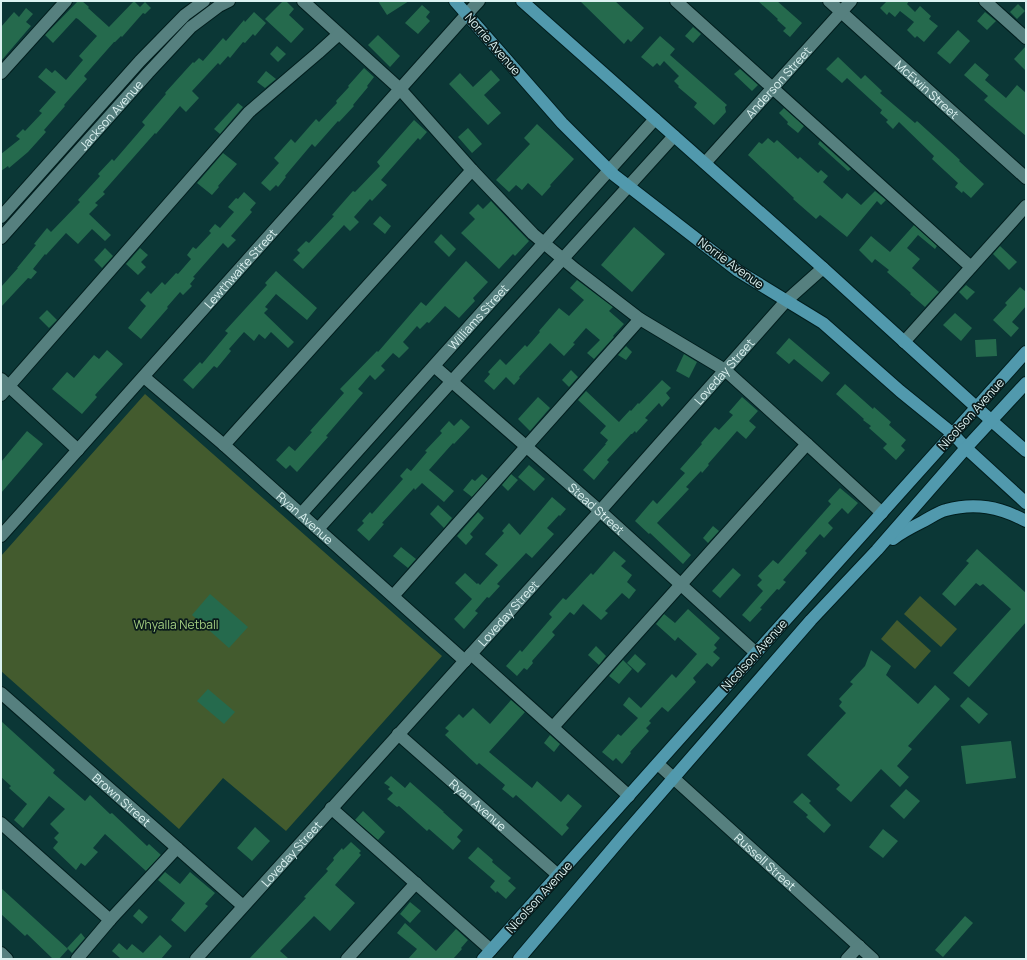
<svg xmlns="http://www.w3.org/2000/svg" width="1027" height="960" font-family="Manrope,sans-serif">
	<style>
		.green { fill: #435b2e }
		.building { fill: #256a4d }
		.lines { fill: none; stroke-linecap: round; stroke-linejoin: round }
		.minor-casing { stroke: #001d1d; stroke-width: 14 }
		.major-casing { stroke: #001d1d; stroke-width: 14 }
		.minor { stroke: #56807f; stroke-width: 12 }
		.major { stroke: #5199ad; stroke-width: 12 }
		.labels { text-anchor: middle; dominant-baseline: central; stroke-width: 3.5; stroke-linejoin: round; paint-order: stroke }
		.street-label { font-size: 12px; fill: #dcf2f1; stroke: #0a1b1b }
		.park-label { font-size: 12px; fill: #a3ce80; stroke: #0a1b1b }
	</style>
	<rect width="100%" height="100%" fill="#0b3736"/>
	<!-- green -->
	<g class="green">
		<path d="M145,394L442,656L286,831L223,778L179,829L1,671V556Z"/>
		<path d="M920,596L957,629L941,647L904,614Z"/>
		<path d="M897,620L931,651L915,669L881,639Z"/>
	</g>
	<!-- building -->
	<g class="building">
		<path d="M78,1H82L89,7L88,8L109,27L134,1L140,7L145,2L151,8L145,14L143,13L122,37L121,36L115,42H114L84,76L87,79L64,105L65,106L44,130L46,132L28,152L9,168L8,166L1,171V154L20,139L16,136L23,129L25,131L42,113L39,111L56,92L38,77L46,68L52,73L55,70L66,80L83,60L79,56L97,36L78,19L76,18L53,43L45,35Z"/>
		<path d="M283,1H286L294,9L289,15L304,29L291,43L265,19Z"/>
		<path d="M378,1H409L387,15Z"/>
		<path d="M580,1H615L644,28L631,42L628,39L624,44Z"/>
		<path d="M758,1H777L802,23L790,37L783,31L786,28L777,20L778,19Z"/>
		<path d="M887,1H909L907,4L915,12L920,6L931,16L929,19L938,26L924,42L917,36L915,38L907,30L914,22L900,11L895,17L889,12L887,15L880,8Z"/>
		<path d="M1018,4L1025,11L1017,19L1010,12Z"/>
		<path d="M422,5L430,12L426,17L430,21L418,34L405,23Z"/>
		<path d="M26,8L33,14L26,22L31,26L1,61V27L14,12L19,17Z"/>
		<path d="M254,12L266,23L255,36L253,34L245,43L243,42L230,58L228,56L220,65L218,63L192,91L199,98L186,112L180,106L156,134L155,133L103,192L105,194L95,203L98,205L89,214L111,235L105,241L92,229L78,244L66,233L46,255L45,254L33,269L37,272L31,279L28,278L1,307V287L18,268H17L36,245L34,244L47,228L51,232L80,202L78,200L100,176L98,174L112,159L114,161L145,125L142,122L166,94L165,93L193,62L194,63L199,58L203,61L223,38L226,41L244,20L245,22Z"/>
		<path d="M985,12L996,21L987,30L977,21Z"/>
		<path d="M693,27L701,34L693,43L685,36Z"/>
		<path d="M958,30L970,41L950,64L937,53Z"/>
		<path d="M378,35L400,56L390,67L368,45Z"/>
		<path d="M660,36L675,49L670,55L727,105L725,107L726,112L714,125L694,107L697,103L678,87L679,86L674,81L679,76L664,61L660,66L657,63L653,67L641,57Z"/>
		<path d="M277,46L286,54L278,62L270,54Z"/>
		<path d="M1026,46V71L1014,59Z"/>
		<path d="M838,57L861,79L865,75L882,91L880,93L915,123L917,121L960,160L959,161L984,184L971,198L963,191L962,193L955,187L958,183L932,159L934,156L899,122L893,129L886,122L888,120L880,113L882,110L847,78L842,83L826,69Z"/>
		<path d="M975,63L989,75L985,80L1006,98L1017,85L1026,93V136L984,100L988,96L964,75Z"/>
		<path d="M364,68L374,77L367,86L368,87L353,105L354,106L339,122L338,121L315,147L312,144L285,176L286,177L278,187L276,185L270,191L261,183L279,163L274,158L291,139L295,143L316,119L319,122L337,103L336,101L349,87L348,86Z"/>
		<path d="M740,69L758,85L752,91L734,74Z"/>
		<path d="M491,70L500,80L484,95L501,113L488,125L449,84L460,73L473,87Z"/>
		<path d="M266,71L276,79L265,88L257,82Z"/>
		<path d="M238,103L243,107L220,134L214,129Z"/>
		<path d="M784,108L804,126L798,133L787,124L788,122L779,113Z"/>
		<path d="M414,120L427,132L420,140L418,138L381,180L387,185L372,201L370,199L354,217L359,222L350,231L344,225L303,269L293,260L300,253L297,250L306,241L309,243L334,216L332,215L353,191L355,192L380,166L377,162Z"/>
		<path d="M537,124L574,159L550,185L551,186L542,196L528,183L522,190L516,185L509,192L496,180L530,144L524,138Z"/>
		<path d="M468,128L482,144L472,153L458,137Z"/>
		<path d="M768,138L774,143L777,140L798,159L800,157L818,173L821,170L828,176L823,182L842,199L847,193L861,205L875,191L886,200L881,205L877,201L847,237L820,215L816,219L793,199L794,198L748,155L759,142L762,144Z"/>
		<path d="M820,141L851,169L848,171L818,144Z"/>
		<path d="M223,153L237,164L218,186L219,187L212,195L197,183Z"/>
		<path d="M244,192L256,203L250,210L252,212L231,236L236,240L228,248L223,243L193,277L195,278L190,284L192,286L183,295L180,292L167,307L168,308L141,339L128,328L146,306L140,300L148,291L151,294L162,282L165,285L176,273L178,274L191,259L187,255L193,247L196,249L211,233L209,231L215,224L220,228L234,212L228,207L236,198L238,199Z"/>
		<path d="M491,201L529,241L515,256L513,254L499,269L461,233L475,219L469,213L478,204L483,209Z"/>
		<path d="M380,216L391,226L385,234L373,224Z"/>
		<path d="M914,225L937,246L935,249L918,235L907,248L920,259L912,268L939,292L925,307L910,294L911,293L887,272L889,270L875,259L872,263L859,250L871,236L890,252Z"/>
		<path d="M634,227L665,254L632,292L601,265Z"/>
		<path d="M441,234L456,249L449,257L434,242Z"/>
		<path d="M1000,246L1017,262L1009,270L993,254Z"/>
		<path d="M105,248L113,256L102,268L94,260Z"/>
		<path d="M140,248L148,255L141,262L146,267L138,275L126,264Z"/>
		<path d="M466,261L488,282L473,298L475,301L459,318L445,306L429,323L427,322L420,329L417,326L403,342L409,348L399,358L393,353L381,366L385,370L375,380L370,375L358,389L363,393L326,436L328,437L297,472L290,465L286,469L276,460L289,446L295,451L312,432L310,431L344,393L340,389L377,351L378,352L421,302L426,306Z"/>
		<path d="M276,271L317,308L307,320L276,294L265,307L268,309L264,313L294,342L288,348L271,332L265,339L259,334L254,341L244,332L229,349L231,351L217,368L214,366L193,389L183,380L200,362L202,364L228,333L225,331L267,285L265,283Z"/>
		<path d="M577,280L613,307L609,311L624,324L613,336L614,337L594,359L587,353L600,340L586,328L573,343L575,344L564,356L550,343L519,377L520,378L514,385L506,377L494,390L484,381L490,374L488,372L500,359L506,365L525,345L527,347L540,332L539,331L559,308L569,316L584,300L570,288Z"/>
		<path d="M966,285L975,292L967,300L959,292Z"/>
		<path d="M1020,287L1026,292V306L1012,322L1019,328L1011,337L993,320L1007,305L1005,303Z"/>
		<path d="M47,310L57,320L49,328L39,318Z"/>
		<path d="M955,313L972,328L961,341L943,325Z"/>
		<path d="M789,338L830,373L822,382L794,359L789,364L776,353Z"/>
		<path d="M996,339L997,356L976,357L975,340Z"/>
		<path d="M626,346L632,352L626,360L618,355Z"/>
		<path d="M107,350L123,364L95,395L97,397L82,414L52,389L67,372L74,378L94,355L99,359Z"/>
		<path d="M684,354L697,362L689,378L676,371Z"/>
		<path d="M571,370L578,377L569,387L562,380Z"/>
		<path d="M662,380L671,388L666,393L670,398L662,407L659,403L645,418L648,420L636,433L635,431L632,434H631L607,460L609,462L594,480L583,470L606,444H605L608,440L600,433L606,426L578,400L586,391L619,422L630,410L631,411L638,403L639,404Z"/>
		<path d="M845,384L873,409L874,407L891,422L889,425L906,440L901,446L905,450L896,460L883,448L887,444L869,428L871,426L863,420L864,419L836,394Z"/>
		<path d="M538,397L550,408L530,431L518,419Z"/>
		<path d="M742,397L758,411L749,421L756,427L746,439L737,431L708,464L709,465L702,473L701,471L686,487L689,489L657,523L691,555L683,564L650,533L649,534L635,521L653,500L657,504L685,473L680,469L702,444L701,443L715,427L719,430L733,415L729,412Z"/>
		<path d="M461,419L470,427L454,444L453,443L429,470L454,491L444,502L422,483L415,490L414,488L382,523L384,524L369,541L357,530L364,523L362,521L370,512L372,514L403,479L400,476L407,468L411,471L427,452L425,451L442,433L440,431L449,421L454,426Z"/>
		<path d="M27,431L43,444L1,493V462Z"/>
		<path d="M529,465L545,479L534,491L518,477Z"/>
		<path d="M482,474L488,479L472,497L463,490L472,479L475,481Z"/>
		<path d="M511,474L518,480L508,491L502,485Z"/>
		<path d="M840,488L858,503L848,514L842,508L828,523L833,528L824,538L820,534L805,551L807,553L783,580L786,582L779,590L777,589L760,608L762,609L750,622L742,615L763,591L757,585L762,580L758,576L773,560L778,564L831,504L828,501Z"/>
		<path d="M552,497L566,509L560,516L559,515L547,528L554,534L532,558L526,553L497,584L500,586L489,598L487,597L475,611L478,613L464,629L454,619L472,599L455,583L465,573L477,584L478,583L480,585L498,565L485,554L504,533L502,531L509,523L520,535Z"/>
		<path d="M438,505L452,518L444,528L430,514Z"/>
		<path d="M478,512L484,518L470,534L473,537L466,545L457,536Z"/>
		<path d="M713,526L719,531L708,543L703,538Z"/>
		<path d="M401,547L416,559L408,568L393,556Z"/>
		<path d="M977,549L1026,593V622L969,687L953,673L1011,609L983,584L980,586L976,583L955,606L942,594L969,563L966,561Z"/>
		<path d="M614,551L626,561L621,566L632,575L627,582L636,590L629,599L622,593L605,611L608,613L601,620L583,604L574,615L570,612L552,632L555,635L532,661L533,663L527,670L524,668L517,676L506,666L520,650L522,652L552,617L549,614L563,598L566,600L591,573L593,575Z"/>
		<path d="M733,568L741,575L720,598L712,591Z"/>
		<path d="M210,594L248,627L229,648L192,615Z"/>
		<path d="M688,609L720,638L714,645L717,648L713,652L720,658L712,667L707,663L693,678L696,682L668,712L662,707L649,721L651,723L646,728L649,731L630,752L631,753L622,764L616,758L613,761L602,752L618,734L621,736L638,718L623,705L629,697L641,708L672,674L676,678L697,654L678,637L675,641L656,624L664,614L675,623Z"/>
		<path d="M596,646L606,656L599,665L588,655Z"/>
		<path d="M871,650L891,666L886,675L918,704L935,685L950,699L908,746L912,749L897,766L909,777L900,787L881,769L851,802L836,789L840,785L807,755L846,713L839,706L842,702L839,699L853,684L850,682L865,666Z"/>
		<path d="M635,654L646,664L638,673L627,663Z"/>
		<path d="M623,660L632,669L619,684L609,676Z"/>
		<path d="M208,689L235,712L224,724L197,701Z"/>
		<path d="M968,697L988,714L979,724L960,706Z"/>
		<path d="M511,700L525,712L489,752L532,788L537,781L561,802L568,794L582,806L566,825L569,828L562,836L516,795L513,798L502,789L505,785L479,763L477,765L445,735L449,731L445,728L459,714L463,718L473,708L490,724Z"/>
		<path d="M1,721L55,770L53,773L85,801L90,795L110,814L112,813L147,846L149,844L161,855L146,871L105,834L93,848L98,852L85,866L81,863L76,870L53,848L58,842L54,838L59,833L50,824L65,809L49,796L23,828L14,820L27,804L9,788L11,786L1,777Z"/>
		<path d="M550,735L560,744L554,752L544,743Z"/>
		<path d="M1011,741L1016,778L966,784L961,746Z"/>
		<path d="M391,776L405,788L410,782L444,812H443L463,830L457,837L461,841L453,850L429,829L427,831L399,806L397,807L387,799L393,793L388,789L390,787L384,783Z"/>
		<path d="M906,789L920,801L904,819L890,806Z"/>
		<path d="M802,793L811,801L809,803L831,825L824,833L806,817L808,815L793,802Z"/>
		<path d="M363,811L385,832L378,840L355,820Z"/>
		<path d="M255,827L270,841L252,861L237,848Z"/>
		<path d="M883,829L898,841L883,858L869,847Z"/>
		<path d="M351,842L361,851L359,853L361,855L335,885L355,903L330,931L314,916L280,951L289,959H249L306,898L304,897L328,871L326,869L334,860L333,858L342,848L343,850Z"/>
		<path d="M478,847L493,860L492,862L511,878L508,881L516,888L506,899L497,891L496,893L490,887L495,881L468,858Z"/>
		<path d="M165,872L180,884L190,872L215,893L205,904L208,906L185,932L171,920L185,903L158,880Z"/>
		<path d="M1,888L68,949L59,959H53L27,934L25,936L1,914Z"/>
		<path d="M410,902L421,911L410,923L400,914Z"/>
		<path d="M139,909L148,917L142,924L133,916Z"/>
		<path d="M965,916L973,923L943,957L935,950Z"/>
		<path d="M405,923L436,951L456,929L468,940L461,948L462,949L453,959H408L417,949L397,933Z"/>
		<path d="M81,933L85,938L72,953L67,948Z"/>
		<path d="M160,935L172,946L161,959H119L120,958L112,951L119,943L127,950L132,944L143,953Z"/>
	</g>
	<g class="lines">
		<defs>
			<g id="minor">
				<path d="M303,1L400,89L472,170L533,234L575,269L640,319L725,370L807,444L882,513"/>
				<path d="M676,1L971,267"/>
				<path id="s1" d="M829,1L1026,178"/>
				<path d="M985,1L1026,38"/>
				<path d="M1,73L66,1"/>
				<path id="s2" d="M705,163L851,1"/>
				<path d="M1,217L140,61L185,15L204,1"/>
				<path id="s3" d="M1,238L148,73L191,27L219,6L229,1"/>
				<path d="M904,342L1026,206"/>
				<path id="s4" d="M434,366L600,511L756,653"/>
				<path id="s5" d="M144,377L224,445L465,661"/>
				<path d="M1,379L78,450"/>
				<path d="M1,395L249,112L318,53L339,34"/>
				<path d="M224,445L472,170"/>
				<path id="s6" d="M301,514L655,119"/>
				<path d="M318,529L674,136"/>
				<path id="s7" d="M1,536L467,14L479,1"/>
				<path d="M393,596L640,319"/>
				<path d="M471,654L629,796"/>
				<path id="s8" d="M1,693L243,906"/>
				<path d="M553,727L807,444"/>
				<path id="s9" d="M398,734L558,875"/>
				<path id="s10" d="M658,764L873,959"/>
				<path d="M331,808L491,950"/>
				<path d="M1,823L110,920"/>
				<path d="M1,953L7,959"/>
				<path d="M77,959L110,920L177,848"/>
				<path id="s11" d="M196,959L600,511L786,301L823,268"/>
				<path d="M347,959L416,883"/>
				<path d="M847,959L859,946"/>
			</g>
			<g id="major">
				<path d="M455,1L562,123L614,175L738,271L823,323L900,391L953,434L966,448L1026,503"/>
				<path d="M522,1L823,268L976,407L1026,451"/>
				<path d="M893,539C902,532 912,527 922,522C930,518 938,512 946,510C975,502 1000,507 1026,521"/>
				<path d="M483,959L756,653L1026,352"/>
				<path d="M519,959L624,835L811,620L877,550L966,448L1026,383"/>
			</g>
		</defs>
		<!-- minor casing -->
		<use href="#minor" class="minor-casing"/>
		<!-- major casing -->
		<use href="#major" class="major-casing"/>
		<!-- minor -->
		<use href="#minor" class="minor"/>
		<!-- major -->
		<use href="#major" class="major"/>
	</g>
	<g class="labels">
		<!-- street labels -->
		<g class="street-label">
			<text transform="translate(493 44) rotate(49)">Norrie Avenue</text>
			<text stroke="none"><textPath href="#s2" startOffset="109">Anderson Street</textPath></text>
			<text stroke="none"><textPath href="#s1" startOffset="132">McEwin Street</textPath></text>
			<text stroke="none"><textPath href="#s3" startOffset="165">Jackson Avenue</textPath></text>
			<text transform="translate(731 263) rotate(36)">Norrie Avenue</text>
			<text stroke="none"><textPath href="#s7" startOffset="359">Lewthwaite Street</textPath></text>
			<text stroke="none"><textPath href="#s6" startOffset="265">Williams Street</textPath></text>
			<text stroke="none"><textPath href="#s11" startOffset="790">Loveday Street</textPath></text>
			<text transform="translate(971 414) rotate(-48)">Nicolson Avenue</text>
			<text stroke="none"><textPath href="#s4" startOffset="216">Stead Street</textPath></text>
			<text stroke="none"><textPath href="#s5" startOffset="214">Ryan Avenue</textPath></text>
			<text stroke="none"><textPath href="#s11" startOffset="466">Loveday Street</textPath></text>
			<text transform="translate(754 655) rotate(-48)">Nicolson Avenue</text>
			<text stroke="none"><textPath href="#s8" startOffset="161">Brown Street</textPath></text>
			<text stroke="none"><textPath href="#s9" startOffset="107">Ryan Avenue</textPath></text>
			<text stroke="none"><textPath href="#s11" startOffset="142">Loveday Street</textPath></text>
			<text stroke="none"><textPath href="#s10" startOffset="145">Russell Street</textPath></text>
			<text transform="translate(539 897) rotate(-48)">Nicolson Avenue</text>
		</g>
		<!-- park labels -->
		<g class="park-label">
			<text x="176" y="624">Whyalla Netball</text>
		</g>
	</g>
	<!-- border -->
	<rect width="1027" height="960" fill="none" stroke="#dcf2f1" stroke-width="4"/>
</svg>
